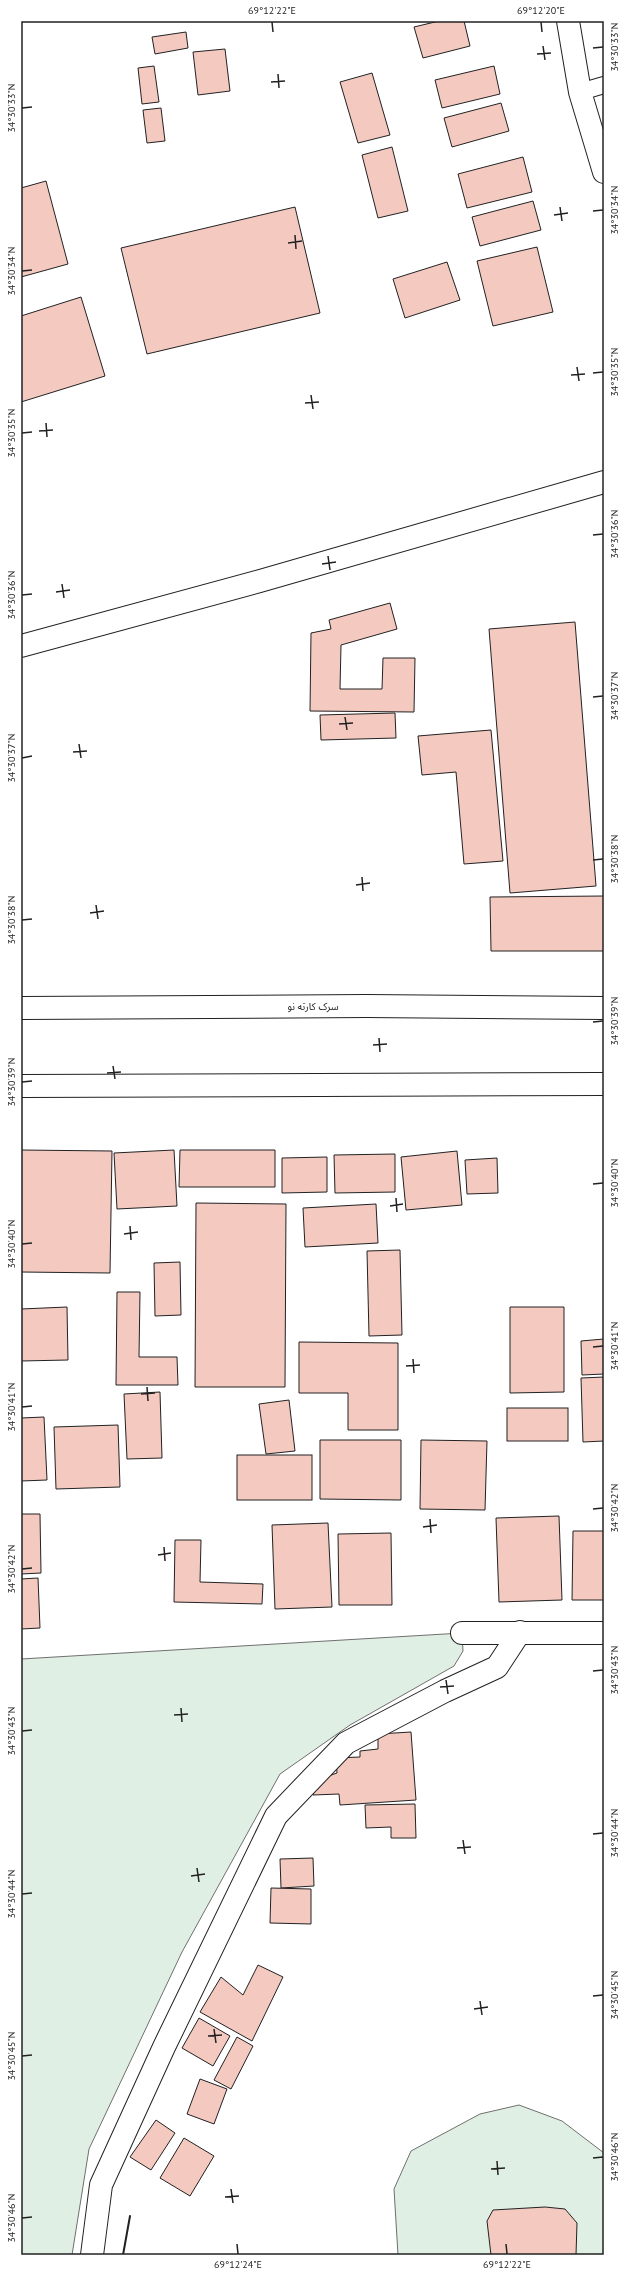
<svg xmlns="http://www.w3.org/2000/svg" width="625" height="2276" font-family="'PT Sans','Noto Sans Arabic',sans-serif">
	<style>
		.green { fill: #e0efe3; stroke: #6f6f6f }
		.building { fill: #f3c9c0; stroke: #222 }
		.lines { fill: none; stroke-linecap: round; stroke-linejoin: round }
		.service-casing { stroke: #222; stroke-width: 18 }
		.minor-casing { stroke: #222; stroke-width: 24 }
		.secondary-casing { stroke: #222; stroke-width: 24 }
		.trunk-casing { stroke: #222; stroke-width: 24 }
		.service { stroke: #fff; stroke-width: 16 }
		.minor { stroke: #fff; stroke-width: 22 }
		.secondary { stroke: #fff; stroke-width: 22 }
		.trunk { stroke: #fff; stroke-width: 22 }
		.wall { stroke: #222; stroke-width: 2 }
		.ticks { fill: none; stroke: #222; stroke-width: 1.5 }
		.labels { text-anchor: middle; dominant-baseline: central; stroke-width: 3; stroke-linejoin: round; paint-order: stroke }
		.street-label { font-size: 10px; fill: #222; stroke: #fff }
		.neatline { fill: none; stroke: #222; stroke-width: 1.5 }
		.ticks-label { font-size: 10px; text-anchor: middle; fill: #222 }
	</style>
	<rect width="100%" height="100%" fill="#fff"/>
	<!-- green -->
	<g class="green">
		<path d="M462,1633L463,1651L454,1666L350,1725L280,1774L182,1952L89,2149L72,2255H21V1659Z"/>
		<path d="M519,2105L562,2121L604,2153V2255H398L394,2189L411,2151L480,2114Z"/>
	</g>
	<!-- building -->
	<g class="building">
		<path d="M439,21H464L470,46L423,58L414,27Z"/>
		<path d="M186,32L188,48L155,54L152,37Z"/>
		<path d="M225,49L230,91L198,95L193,52Z"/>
		<path d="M154,66L159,102L142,104L138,68Z"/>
		<path d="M494,66L500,94L442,108L435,80Z"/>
		<path d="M372,73L390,135L358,143L340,82Z"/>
		<path d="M501,103L509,131L452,147L444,118Z"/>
		<path d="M161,108L165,141L147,143L143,110Z"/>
		<path d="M392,147L408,211L378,218L362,155Z"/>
		<path d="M523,157L532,192L467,208L458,174Z"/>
		<path d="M46,181L68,264L21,277V188Z"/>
		<path d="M533,201L541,230L480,246L472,217Z"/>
		<path d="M295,207L320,313L147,354L121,248Z"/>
		<path d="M537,247L553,312L493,326L477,261Z"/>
		<path d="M447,262L460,300L405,318L393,279Z"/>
		<path d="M81,297L105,376L21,402V316Z"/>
		<path d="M390,603L397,629L341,645L340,689H382L383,658H415L414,712L310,711L311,633L331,629L329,620Z"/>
		<path d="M575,622L596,886L510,893L489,629Z"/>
		<path d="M395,713L396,738L321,740L320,715Z"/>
		<path d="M491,730L503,861L464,864L456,772L422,775L418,736Z"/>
		<path d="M604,896V951H491L490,897Z"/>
		<path d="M21,1150L112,1151L110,1273L21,1272Z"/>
		<path d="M174,1150L177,1206L117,1209L114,1153Z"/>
		<path d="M180,1150H275V1187H179Z"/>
		<path d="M457,1151L462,1205L406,1210L401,1157Z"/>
		<path d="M395,1154V1192L335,1193L334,1155Z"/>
		<path d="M327,1157V1192L282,1193V1158Z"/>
		<path d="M497,1158L498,1193L467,1194L465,1160Z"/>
		<path d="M196,1203L286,1204L285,1387H195Z"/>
		<path d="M376,1204L378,1243L305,1247L303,1208Z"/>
		<path d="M400,1250L402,1335L369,1336L367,1251Z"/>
		<path d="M180,1262L181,1315L155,1316L154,1263Z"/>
		<path d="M117,1292H140L139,1357H177L178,1385H116Z"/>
		<path d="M67,1307L68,1360L21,1361V1309Z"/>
		<path d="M510,1307H564V1392L510,1393Z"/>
		<path d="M604,1339V1374L582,1375L581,1341Z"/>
		<path d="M299,1342L398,1343V1430H348V1393H299Z"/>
		<path d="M604,1377V1441L583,1442L581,1378Z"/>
		<path d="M160,1392L162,1458L127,1459L124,1394Z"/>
		<path d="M289,1400L295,1451L266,1454L259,1404Z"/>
		<rect x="507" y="1408" width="61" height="33"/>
		<path d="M44,1417L47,1480L21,1481V1418Z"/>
		<path d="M118,1425L120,1487L56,1489L54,1427Z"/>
		<path d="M320,1440H401V1500L320,1499Z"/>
		<path d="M421,1440L487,1441L485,1510L420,1509Z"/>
		<rect x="237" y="1455" width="75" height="45"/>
		<path d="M21,1514H40L41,1573L21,1574Z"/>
		<path d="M559,1516L562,1600L499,1602L496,1518Z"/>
		<path d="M328,1523L332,1607L275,1609L272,1525Z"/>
		<path d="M573,1531H604V1600H572Z"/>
		<path d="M391,1533L392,1605H339L338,1534Z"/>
		<path d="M175,1540H201L200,1582L263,1584L262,1604L174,1602Z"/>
		<path d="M38,1578L40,1628L21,1629V1579Z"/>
		<path d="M411,1732L416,1800L340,1805L339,1794L313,1795L317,1780L337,1773L336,1758L360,1757V1751L378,1749V1734Z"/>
		<path d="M415,1804L416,1838H391V1827L366,1828L365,1805Z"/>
		<path d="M313,1858L314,1886L281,1888L280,1859Z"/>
		<path d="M271,1888L311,1889V1924L270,1923Z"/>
		<path d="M258,1965L283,1977L252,2041L200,2012L221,1977L243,1995Z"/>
		<path d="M199,2018L230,2036L213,2066L182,2048Z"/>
		<path d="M237,2037L253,2046L231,2089L214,2080Z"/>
		<path d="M200,2079L227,2089L214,2124L187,2114Z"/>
		<path d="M156,2120L175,2133L151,2170L130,2157Z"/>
		<path d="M184,2138L214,2156L190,2196L160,2178Z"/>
		<path d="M545,2207L565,2209L577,2223L576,2255H491L487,2221L493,2210Z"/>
	</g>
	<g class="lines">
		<defs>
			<path id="service" d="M580,92L604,85"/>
			<g id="minor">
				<path d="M568,21L580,92L604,172"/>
				<path d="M462,1633H604"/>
				<path d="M92,2255L101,2185L164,2047L276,1816L346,1743L445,1691L497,1667L520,1632"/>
			</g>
			<path id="secondary" d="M21,646L260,581L604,482"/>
			<g id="trunk">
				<path d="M21,1008L366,1006L604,1008"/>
				<path d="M21,1086L604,1084"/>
			</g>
		</defs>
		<!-- service casing -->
		<use href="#service" class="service-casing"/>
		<!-- minor casing -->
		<use href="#minor" class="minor-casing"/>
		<!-- secondary casing -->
		<use href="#secondary" class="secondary-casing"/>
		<!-- trunk casing -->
		<use href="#trunk" class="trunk-casing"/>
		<!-- service -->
		<use href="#service" class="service"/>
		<!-- minor -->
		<use href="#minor" class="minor"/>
		<!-- secondary -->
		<use href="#secondary" class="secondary"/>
		<!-- trunk -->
		<use href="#trunk" class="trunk"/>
		<!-- wall -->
		<path class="wall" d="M123,2255L130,2216"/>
	</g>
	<!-- ticks -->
	<path class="ticks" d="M272,22L273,32M541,22L542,32M543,46L545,60M593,48L603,47M537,54L551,53M278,74L279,88M271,82L285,81M22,108L32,107M560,207L562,221M593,211L603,210M554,215L568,213M295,235L296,249M288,243L302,241M22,271L32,270M577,367L579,381M593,373L603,372M571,375L585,374M311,395L313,409M305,403L319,402M46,423L47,437M39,431L53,430M22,433L32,432M593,535L603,534M328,556L330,570M322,564L336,562M62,584L64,598M56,592L70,590M22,595L32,594M593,697L603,696M345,717L347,730M339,724L353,723M79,744L81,758M73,752L87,751M22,758L32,756M593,860L603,859M362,877L363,891M356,885L370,883M96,905L98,919M90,913L104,911M22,920L32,919M593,1022L603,1021M379,1038L380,1052M373,1045L387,1044M113,1066L115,1079M107,1073L121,1072M22,1082L32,1081M593,1184L603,1183M396,1198L397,1212M390,1206L403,1204M130,1226L131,1240M124,1234L138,1232M22,1244L32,1243M593,1347L603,1346M413,1359L414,1373M406,1366L420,1365M147,1387L148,1401M141,1394L155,1393M22,1407L32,1406M593,1509L603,1508M430,1519L431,1533M423,1527L437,1525M164,1547L165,1561M158,1555L171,1553M22,1569L32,1568M593,1671L603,1670M446,1680L448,1694M440,1687L454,1686M181,1708L182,1722M174,1715L188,1714M22,1731L32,1730M593,1834L603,1833M463,1840L465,1854M457,1848L471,1847M197,1868L199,1882M191,1876L205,1874M22,1894L32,1893M593,1996L603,1995M480,2001L482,2015M474,2009L488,2007M214,2029L216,2043M208,2036L222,2035M22,2056L32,2055M593,2158L603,2157M497,2161L498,2175M491,2169L505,2168M231,2189L233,2203M225,2197L239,2196M22,2218L32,2217M237,2244L238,2254M506,2244L507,2254"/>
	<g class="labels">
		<!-- street labels -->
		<g class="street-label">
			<text x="313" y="1006">سرک کارته نو</text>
		</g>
	</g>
	<!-- border -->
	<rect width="625" height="2276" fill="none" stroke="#ffffff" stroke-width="44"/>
	<rect x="22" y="22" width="581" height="2232" class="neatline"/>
	<g class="ticks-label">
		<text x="272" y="14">69°12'22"E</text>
		<text x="541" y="14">69°12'20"E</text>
		<text transform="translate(614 47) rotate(-90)" y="4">34°30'33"N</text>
		<text transform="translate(11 108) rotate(-90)" y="4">34°30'33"N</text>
		<text transform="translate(614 210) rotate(-90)" y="4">34°30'34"N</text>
		<text transform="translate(11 271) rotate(-90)" y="4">34°30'34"N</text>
		<text transform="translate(614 372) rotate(-90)" y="4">34°30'35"N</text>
		<text transform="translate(11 433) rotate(-90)" y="4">34°30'35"N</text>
		<text transform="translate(614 534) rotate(-90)" y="4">34°30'36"N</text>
		<text transform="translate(11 595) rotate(-90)" y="4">34°30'36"N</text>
		<text transform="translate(614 696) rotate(-90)" y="4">34°30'37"N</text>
		<text transform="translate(11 758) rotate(-90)" y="4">34°30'37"N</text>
		<text transform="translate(614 859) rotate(-90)" y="4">34°30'38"N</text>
		<text transform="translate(11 920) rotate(-90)" y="4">34°30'38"N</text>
		<text transform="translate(614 1021) rotate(-90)" y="4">34°30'39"N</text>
		<text transform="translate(11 1082) rotate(-90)" y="4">34°30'39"N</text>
		<text transform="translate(614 1183) rotate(-90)" y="4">34°30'40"N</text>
		<text transform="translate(11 1244) rotate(-90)" y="4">34°30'40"N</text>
		<text transform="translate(614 1346) rotate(-90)" y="4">34°30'41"N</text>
		<text transform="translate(11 1407) rotate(-90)" y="4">34°30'41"N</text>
		<text transform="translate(614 1508) rotate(-90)" y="4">34°30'42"N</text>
		<text transform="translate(11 1569) rotate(-90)" y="4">34°30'42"N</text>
		<text transform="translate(614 1670) rotate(-90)" y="4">34°30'43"N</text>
		<text transform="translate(11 1731) rotate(-90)" y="4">34°30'43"N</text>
		<text transform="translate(614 1833) rotate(-90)" y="4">34°30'44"N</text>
		<text transform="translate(11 1894) rotate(-90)" y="4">34°30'44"N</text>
		<text transform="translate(614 1995) rotate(-90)" y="4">34°30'45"N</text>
		<text transform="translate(11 2056) rotate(-90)" y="4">34°30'45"N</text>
		<text transform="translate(614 2157) rotate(-90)" y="4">34°30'46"N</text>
		<text transform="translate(11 2218) rotate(-90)" y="4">34°30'46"N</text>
		<text x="238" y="2268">69°12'24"E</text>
		<text x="507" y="2268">69°12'22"E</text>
	</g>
</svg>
